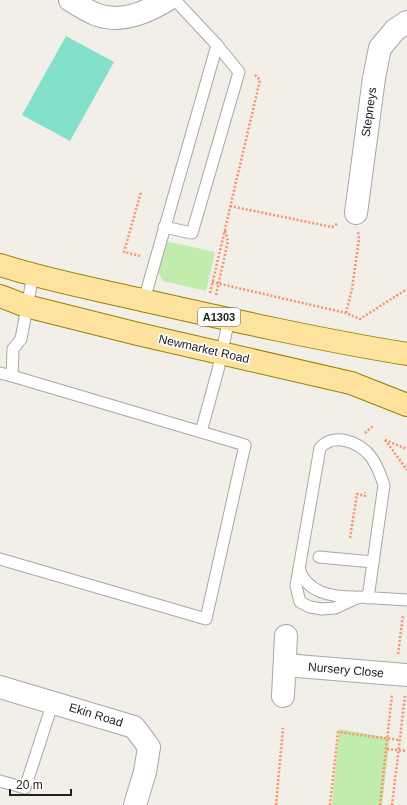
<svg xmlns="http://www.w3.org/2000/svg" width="407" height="805" font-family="Arial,sans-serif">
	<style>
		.grass { fill: #c2ecac }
		.pitch { fill: #83e1cb }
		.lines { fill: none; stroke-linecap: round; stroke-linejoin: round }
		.lane-casing { stroke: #a7a7a7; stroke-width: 13 }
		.street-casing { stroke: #a7a7a7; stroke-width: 24 }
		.primary-casing { stroke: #9c8000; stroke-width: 24 }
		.path { stroke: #fd906b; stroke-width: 2.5; stroke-dasharray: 2 2; stroke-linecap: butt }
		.lane { stroke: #fff; stroke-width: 11 }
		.street { stroke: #fff; stroke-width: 22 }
		.primary { stroke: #fee39e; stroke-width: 22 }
		.labels { text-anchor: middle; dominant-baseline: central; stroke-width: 3.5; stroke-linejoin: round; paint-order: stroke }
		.shield { fill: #fff; stroke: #636363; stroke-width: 1 }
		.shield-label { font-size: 11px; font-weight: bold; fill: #202020 }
		.street-label { font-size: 12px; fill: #202020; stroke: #fff }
	</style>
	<rect width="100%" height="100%" fill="#f1efe7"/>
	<!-- grass -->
	<g class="grass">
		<path d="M165,241L215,252L206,291L163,281L156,269Z"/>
		<path d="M339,729L390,738L382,805H332Z"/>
	</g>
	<!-- pitch -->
	<path class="pitch" d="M66,36L114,62L70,141L22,115Z"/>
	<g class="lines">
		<defs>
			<g id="lane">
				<path d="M164,227L192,233L239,72L217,45L175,0"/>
				<path d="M33,275L21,339L13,349L12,376L201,432L218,370L229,319"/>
				<path d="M144,300L217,45"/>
				<path d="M0,373L12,376"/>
				<path d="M319,557L373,562"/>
				<path d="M0,559L206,619L245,445L201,432"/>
				<path d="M299,569C307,593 332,597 355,597"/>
				<path d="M368,598L384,485C381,476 377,465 371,457C360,442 334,432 320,448L296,586L300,602L310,607L322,609L335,608L359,597L407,600"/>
				<path d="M0,781L25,788L53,702"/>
			</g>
			<g id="street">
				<path d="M70,0C78,5 86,10 95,14C119,24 146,13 167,0"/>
				<path d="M356,213L374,78L380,48L395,30L407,22"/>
				<path d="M285,665L407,675"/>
				<path d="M0,687L134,727L149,747L145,772L135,805"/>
				<path d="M283,696L286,636"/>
			</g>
			<g id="primary">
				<path d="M0,265C49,281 100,290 151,302C236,321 321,340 407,354"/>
				<path d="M0,296L26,306L138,334L351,383L407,405"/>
			</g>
		</defs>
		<!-- lane casing -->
		<use href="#lane" class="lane-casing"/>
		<!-- street casing -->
		<use href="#street" class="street-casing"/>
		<!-- primary casing -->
		<use href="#primary" class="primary-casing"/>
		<!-- path -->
		<g class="path">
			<path d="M230,206L332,227L338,223"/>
			<path d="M140,256L124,252L141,192"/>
			<path d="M212,282L346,313L360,319L407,289"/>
			<path d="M210,293L260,80L254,74"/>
			<path d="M216,295L228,241L225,230"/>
			<path d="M346,313L352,289L359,239L358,232"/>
			<path d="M365,433L374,425"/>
			<path d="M385,440L407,470"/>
			<path d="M385,440L407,449"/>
			<path d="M350,538L357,494L365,496V492"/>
			<path d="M398,654L403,615"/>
			<path d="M387,749L407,751"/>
			<path d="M276,805L283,728"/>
			<path d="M330,805L338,732L399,740"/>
			<path d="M380,805L392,694"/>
			<path d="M392,805L405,696"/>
		</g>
		<!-- lane -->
		<use href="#lane" class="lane"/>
		<!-- street -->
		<use href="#street" class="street"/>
		<!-- primary -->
		<use href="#primary" class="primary"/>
	</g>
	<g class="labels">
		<!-- shield labels -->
		<rect class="shield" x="198" y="308" width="42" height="18" rx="3"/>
		<g class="shield-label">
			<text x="219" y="317">A1303</text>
		</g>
		<!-- street labels -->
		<g class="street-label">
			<text transform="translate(369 112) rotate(-82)">Stepneys</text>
			<text transform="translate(204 349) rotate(13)">Newmarket Road</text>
			<text transform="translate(346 670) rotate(5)">Nursery Close</text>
			<text transform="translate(96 715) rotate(17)">Ekin Road</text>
		</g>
	</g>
	<!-- scale -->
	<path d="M10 789v6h61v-6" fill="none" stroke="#202020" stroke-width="2"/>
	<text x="16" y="789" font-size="12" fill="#202020" stroke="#ffffff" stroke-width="3" paint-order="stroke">20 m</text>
</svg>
